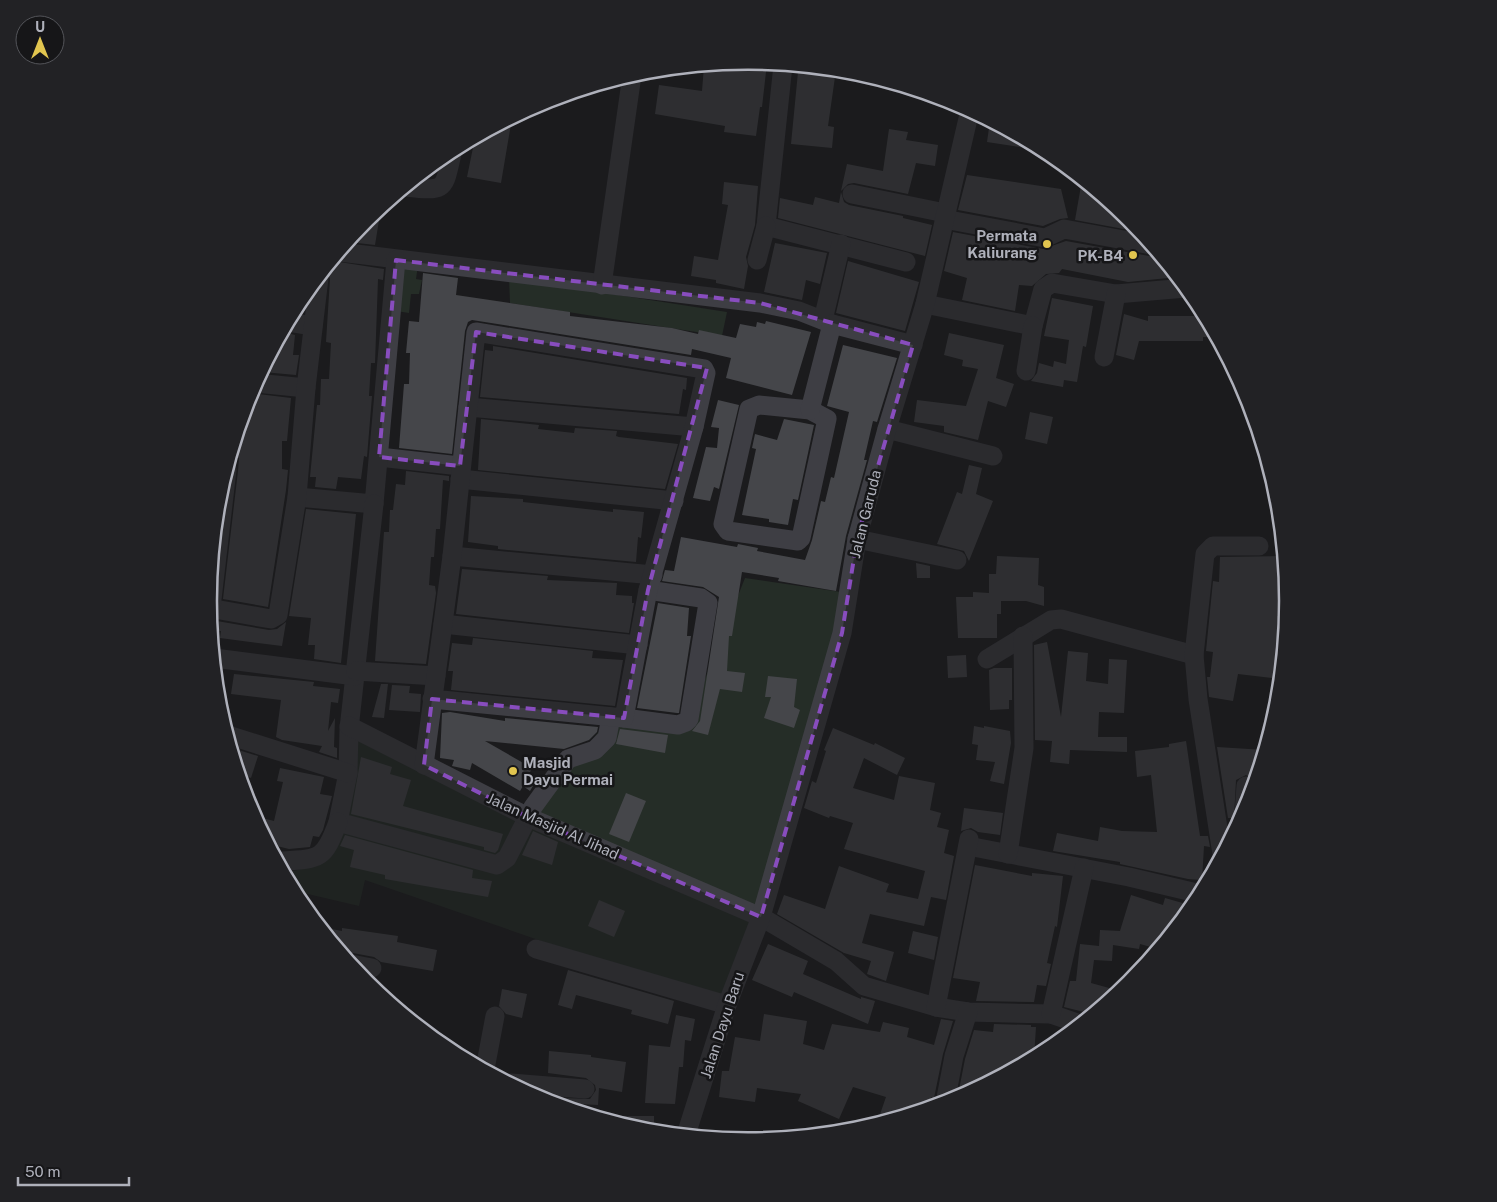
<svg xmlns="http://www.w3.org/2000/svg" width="1497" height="1202" font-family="'Public Sans',sans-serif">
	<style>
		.green { fill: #252d27 }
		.building { fill: #45464a }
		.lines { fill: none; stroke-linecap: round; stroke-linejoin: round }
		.minor { stroke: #3e3e44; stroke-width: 19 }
		.marked { fill: none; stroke: #884dbe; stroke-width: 4; stroke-dasharray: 10 6; stroke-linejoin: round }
		.poi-dot { fill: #e1c54f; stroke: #161618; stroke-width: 2 }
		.labels { text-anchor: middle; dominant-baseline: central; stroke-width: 5; stroke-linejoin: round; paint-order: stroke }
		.poi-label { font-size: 15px; font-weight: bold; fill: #afb1bb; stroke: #161618; text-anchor: end }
		.street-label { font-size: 15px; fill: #afb1bb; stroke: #161618 }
		.rim { fill: none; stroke: #afb1bb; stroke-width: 2.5 }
	</style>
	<rect width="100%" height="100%" fill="#1b1b1d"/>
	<!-- green -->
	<g class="green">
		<path d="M398,262L418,265L416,279L422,280L419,294H411L409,313L396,311Z"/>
		<path d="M509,278L727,312L722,336L510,303Z"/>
		<path d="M745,578L848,593L727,1005L365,880L359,906L295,891L286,873L320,864L351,729L532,812L611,717L689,719Z"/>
	</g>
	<!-- building -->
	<g class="building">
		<path d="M749,61L767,63L762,107H760L756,136L724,132L725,126L655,114L659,85L702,91L704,66Z"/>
		<path d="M798,72L835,77L828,126L834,127L832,148L791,144Z"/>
		<path d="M512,118L501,183L467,177L475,138Z"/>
		<path d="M990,121L1041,148L1040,150L987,142Z"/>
		<path d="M889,129L908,132L906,140L938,145L935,166L916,163L908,194L854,183L848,184L841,191L847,164L883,171Z"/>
		<path d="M967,175L1061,189L1068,218L1060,219L1043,226L958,210Z"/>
		<path d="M1082,180L1130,219L1140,232L1075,220Z"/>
		<path d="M724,182L758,186L755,225L746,257L748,266L744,289L716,283V280L691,276L694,256L718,260L728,205L722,204Z"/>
		<path d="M841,192L844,202L849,205L903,216V218L932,225L925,256L778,218L780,198L813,205L815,197L839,203Z"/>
		<path d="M381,208L375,245L349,242L367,219Z"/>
		<path d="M953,232L1043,249L1066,241L1149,256L1158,253L1178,277L1128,282L1062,269L1059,273L1046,274L1032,286L1019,285L1015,311L962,300L967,278L944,271Z"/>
		<path d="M775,243L827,253L820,284L806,280L802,300L764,292Z"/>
		<path d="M333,261L384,269L383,280L378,279L375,363H371L369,396H372L367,457L364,456L361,479L338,477L336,489L315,487L316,477H310L317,405H320L321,379H329L331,343L326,342L330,279L326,269Z"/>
		<path d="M848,261L919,282L905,331L836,313Z"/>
		<path d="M423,273L458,278L456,295L570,312V316L672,328L698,334L699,330L736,338L740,324L756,327L757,322L765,324L766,321L811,332L792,395L726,378L731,358L692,349L691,355L472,320L468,322L465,331L452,454L399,448L404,384H409L410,353H406L409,321L419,322Z"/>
		<path d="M1052,298L1093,306L1086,347L1083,346L1077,382L1064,380L1063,387L1031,381L1037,373L1039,363L1053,367L1054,361L1066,364L1069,340L1044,336Z"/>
		<path d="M1124,314L1148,321V316H1205L1216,337H1203V341H1139L1134,360L1116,355Z"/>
		<path d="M283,332L295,335L293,355H299L296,375L263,372Z"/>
		<path d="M949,333L1004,345L996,378L1014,384L1006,407L988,401L978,440L944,432V426L914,422L917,400L966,406L978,369L962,366L963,360L944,355Z"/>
		<path d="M843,345L897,358L877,422L873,421L864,460H867L846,536L836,591L778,581L779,578L742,572L732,636H729L727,671L745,673L742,692L720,689L708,735L692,731L700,721L719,597L703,587L662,581L665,570L674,571L681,537L737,547L738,544L758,548L757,551L805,560L812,540L821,501L825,502L831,477L834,478L849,412L827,406Z"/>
		<path d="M493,346L687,378L686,390L683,389L679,414L480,397L485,350L493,351Z"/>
		<path d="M251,393L291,398L287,441H282V469L288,470L286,490L268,607L223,599L238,471L239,458H236L238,434Z"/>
		<path d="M718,400L739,405L719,489L714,487L710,501L693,498L706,447L717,448L719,428L711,427Z"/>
		<path d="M1030,412L1053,417L1047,444L1025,439Z"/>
		<path d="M481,419L539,425L538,429L574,433L575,428L617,431L616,436L619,437L678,444L665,489L478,470Z"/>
		<path d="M784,419L814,425L798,500L793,499L788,525L769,522V519L742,515L756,449L752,448L755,434L777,440Z"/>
		<path d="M969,465L982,468L976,494L993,501L969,561L964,551L937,544L957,492L962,494Z"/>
		<path d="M406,471L449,476V481L443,480L440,529H436L434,557H431L429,585L435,586L436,593L426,664L375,661L384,532H389L390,510H393L396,484L405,485Z"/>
		<path d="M471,496L523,499V502L613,512V509L644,512L641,538L638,537L636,562L498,549V546L468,542Z"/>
		<path d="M306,509L356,514L341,663L314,659L315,645H308L311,618L289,616Z"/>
		<path d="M997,556L1039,558L1038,585L1044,587V606L1026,601H1001V614H997V638H958L956,597H973V592L989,593V574H996Z"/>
		<path d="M1284,556L1286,578L1280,577L1277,616L1287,617L1281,679L1238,674L1233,701L1209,697L1207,677H1210L1213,652L1206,651L1213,581L1219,582L1220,557Z"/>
		<path d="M916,563L930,566V578H917Z"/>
		<path d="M462,569L548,576L547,580L617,583L616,595L632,596V603H634L629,633L456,614Z"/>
		<path d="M658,603L689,608L687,636H691L679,713H677L637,708Z"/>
		<path d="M211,620L269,630L277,629L286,622L282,646L220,638L221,631L212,630Z"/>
		<path d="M473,638L593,651L592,658L623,660L615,706L451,690L453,671H448L452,643L472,645Z"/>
		<path d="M1047,642L1061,717L1068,651L1088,653L1086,681L1108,684L1109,659L1127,660L1124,713L1099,712L1098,737H1127V752L1070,750L1069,764L1050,762L1052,741L1035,740L1034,645Z"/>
		<path d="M966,655L967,677L948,678L947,656Z"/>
		<path d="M994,668H1012V700H1009V709L990,710L989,670Z"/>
		<path d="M234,674L314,682L313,686L340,689L338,703L331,702L328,731L335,718L334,747L337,748V758L319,752L322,746L282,740L276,737L281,700L231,694Z"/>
		<path d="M768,676L797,679L794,707L800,710L794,728L764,718L771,697H765Z"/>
		<path d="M381,684H388L384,718L372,717Z"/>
		<path d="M392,685L410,686L409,693L421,694L420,712L389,710Z"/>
		<path d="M450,712L505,721V718L598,727L597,732L589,740L564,749L485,741L532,768L529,774L537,779L530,791L523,786L520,791L472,763L470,770L452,766L454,760L440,758L442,713Z"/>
		<path d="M974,726L984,728V726L1010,731L1011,743L1004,784L990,781L995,762L976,760L978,745L972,744Z"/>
		<path d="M833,728L874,745L875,743L905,758L897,775L864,758L853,788L894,800L899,776L935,783L930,810L941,813L937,827L949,830L944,853L954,856L946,900L931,897L924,926L870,914L862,943L894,952L886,981L867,974L871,961L844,953L777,914L784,895L825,909L839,866L889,884L886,892L918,899L925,871L844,849L853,823L830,816L829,818L804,808L812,781L816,783L826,751L824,750Z"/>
		<path d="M620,729L668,735L665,753L616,744Z"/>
		<path d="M1186,741L1200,836H1208L1210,847L1204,846L1202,880L1188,879L1120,864V862L1053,851L1057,833L1098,841L1100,827L1122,831L1157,832L1151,775L1137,777L1135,751L1169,747V744Z"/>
		<path d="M1217,747L1265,750L1255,780L1246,775L1236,780L1234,818H1228Z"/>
		<path d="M232,748L258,756L251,778L240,774Z"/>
		<path d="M361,757L392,767L390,774L411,780L403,806L503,834L498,850L495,853L484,850V847L351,814Z"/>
		<path d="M280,768L324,777L320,794L332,796L323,830L319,837L313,836L310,847L289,849L269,844L254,816L274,821L283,782L277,781Z"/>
		<path d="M626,793L646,801L629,842L609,834Z"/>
		<path d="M964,808L1003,813L1000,835L978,832L971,828L961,831Z"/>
		<path d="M533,831L558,842L552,865L522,855Z"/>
		<path d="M345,835L473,870L472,878L492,881L488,897L385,879V875L350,867L354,850L340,846Z"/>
		<path d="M975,865L1032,876V873L1063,876L1057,927L1055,926L1047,963L1051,964L1046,986L1037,985L1034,1002L976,1001L980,982L953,978Z"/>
		<path d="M1131,895L1163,905L1165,898L1193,906L1158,949L1140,944L1139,949L1113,945L1112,961L1094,960L1091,983L1120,991L1092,1014L1064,1007L1070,981H1076L1080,944L1099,946L1100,930L1120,931Z"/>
		<path d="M599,900L625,911L614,937L588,926Z"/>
		<path d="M321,927L342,931V928L398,936L397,942L437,950L433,971L381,962L374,957L353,953L344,955Z"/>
		<path d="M913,931L938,937L934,960L908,953Z"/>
		<path d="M768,944L808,961L803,974L861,999V997L875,1001L868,1024L794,992L792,997L752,980Z"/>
		<path d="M568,970L674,1001L668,1024L631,1014L632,1010L576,995L572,1009L558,1005Z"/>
		<path d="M502,989L527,994L522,1018L506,1014L499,1006Z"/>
		<path d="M764,1014L807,1021L803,1044L824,1050L832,1024L880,1032L883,1022L909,1028L907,1037L934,1045L941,1019L953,1021L943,1054L934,1098L931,1097L927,1108L877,1123L886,1097L853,1087L839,1119L798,1101L801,1094L757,1088L755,1102L719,1097L722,1071H729L735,1037L760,1041Z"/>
		<path d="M676,1015L695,1019L691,1041L685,1040L683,1067H679L675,1104L645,1103L649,1045L670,1047Z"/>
		<path d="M994,1024L1031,1025V1027H1036L1034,1057L992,1080L981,1079L980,1086L962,1096L958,1095L965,1059L974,1030L993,1032Z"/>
		<path d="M549,1051L591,1055V1057L626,1062L622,1092L599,1088L598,1105L580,1104L579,1111L562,1106V1098L590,1099L596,1090L595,1085L586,1078L548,1073Z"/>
		<path d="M605,1116H654V1131L605,1119Z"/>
	</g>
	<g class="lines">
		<!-- minor -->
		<g class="minor">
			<path d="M783,65L766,226L906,262"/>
			<path d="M406,187C449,192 443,189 453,150"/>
			<path d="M852,194L945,213"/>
			<path d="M944,219L1045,238L1064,229L1151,245"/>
			<path d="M340,252L760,303L799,311L832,324L913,345"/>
			<path d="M757,260L766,226"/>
			<path d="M602,285L632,75"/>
			<path d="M925,304L1033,326L1043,289L1052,283L1116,294L1186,288"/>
			<path d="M823,320L841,244"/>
			<path d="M288,322L313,326"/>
			<path d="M1104,357L1116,294"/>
			<path d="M1026,371L1033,326"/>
			<path d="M256,383L306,388"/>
			<path d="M759,405L810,410L827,419L801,538L798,541L728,531L723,524L749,409Z"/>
			<path d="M468,407L694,427"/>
			<path d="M810,410L832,324"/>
			<path d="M887,429L993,456"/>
			<path d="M379,457L460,466"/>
			<path d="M460,479L674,501"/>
			<path d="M297,497L374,504L396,260"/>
			<path d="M374,504L349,729L348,773L338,822L497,865L507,858L533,807L568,759L595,750L607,738L611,717"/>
			<path d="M857,539L957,560"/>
			<path d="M452,556L653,575"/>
			<path d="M209,608L271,619L278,615L297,497L306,388L319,278"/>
			<path d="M211,608L227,470"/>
			<path d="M443,624L638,645"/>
			<path d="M214,658L355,676"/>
			<path d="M987,659L1051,620L1061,619L1194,655"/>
			<path d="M356,671L436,676"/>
			<path d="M624,718L678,725L686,722L689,719L708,603L701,598L648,590"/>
			<path d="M349,726L528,817L761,917L836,961L864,986L936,1007L968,1012L1051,1014L1080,1024"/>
			<path d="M228,735L348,773"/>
			<path d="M424,765L452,556L476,332L704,369L706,373L694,427L648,590L624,718L432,699"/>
			<path d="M1244,814L1246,786"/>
			<path d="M968,846L1129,877L1201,894"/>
			<path d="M1008,854L1024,748L1023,636"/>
			<path d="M1222,854L1198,699L1194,655L1204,563L1205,554L1213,546H1259"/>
			<path d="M281,866L282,861C321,859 324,859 338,822"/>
			<path d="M536,949L727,1005"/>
			<path d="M351,964L372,968"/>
			<path d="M936,1007L969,839"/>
			<path d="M1051,1014L1084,868"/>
			<path d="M485,1069L495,1016"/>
			<path d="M511,1083L585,1089"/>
			<path d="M945,1103L954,1056L968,1012"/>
			<path d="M686,1135L727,1005L761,917L842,633L857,539L887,429L925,304L970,110"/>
		</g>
	</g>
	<!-- marked area -->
	<path d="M0 0H1497V1202H0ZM396,260L760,303L913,345L857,539L842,633L761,917L526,816L424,765L432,699L624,718L648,590L707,368L476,332L460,466L379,457Z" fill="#1b1b1d" fill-opacity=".55" fill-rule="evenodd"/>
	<path class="marked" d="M396,260L760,303L913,345L857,539L842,633L761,917L526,816L424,765L432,699L624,718L648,590L707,368L476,332L460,466L379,457Z"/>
	<!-- markers -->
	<g class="poi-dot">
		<circle cx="1047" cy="244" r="5"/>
		<circle cx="1133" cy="255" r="5"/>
		<circle cx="513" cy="771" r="5"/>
	</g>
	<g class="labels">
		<!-- poi labels -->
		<g class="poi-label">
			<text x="1037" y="235">Permata<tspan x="1037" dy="17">Kaliurang</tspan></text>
			<text x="1123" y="255">PK-B4</text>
			<text x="523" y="762" text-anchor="start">Masjid<tspan x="523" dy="17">Dayu Permai</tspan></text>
		</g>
		<!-- street labels -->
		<g class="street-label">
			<text transform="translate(865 514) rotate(-76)">Jalan Garuda</text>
			<text transform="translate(553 826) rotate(24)">Jalan Masjid Al Jihad</text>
			<text transform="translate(722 1025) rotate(-72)">Jalan Dayu Baru</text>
		</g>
	</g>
	<!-- crop -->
	<path d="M0 0H1497V1202H0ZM217 601a531 531 0 1 1 1062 0a531 531 0 1 1-1062 0Z" fill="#222225" fill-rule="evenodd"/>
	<path class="rim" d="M217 601a531 531 0 1 1 1062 0a531 531 0 1 1-1062 0Z"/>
	<!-- north arrow -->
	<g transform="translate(40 40)"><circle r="24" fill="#161618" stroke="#535459"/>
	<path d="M0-4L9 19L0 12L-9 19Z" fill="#e1c54f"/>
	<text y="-8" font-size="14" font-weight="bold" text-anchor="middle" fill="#afb1bb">U</text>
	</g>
	<!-- scale -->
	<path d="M18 1177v8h111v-8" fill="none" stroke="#afb1bb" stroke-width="2.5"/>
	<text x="25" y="1177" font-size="15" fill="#afb1bb" stroke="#161618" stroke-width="4" paint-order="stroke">50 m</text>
</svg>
